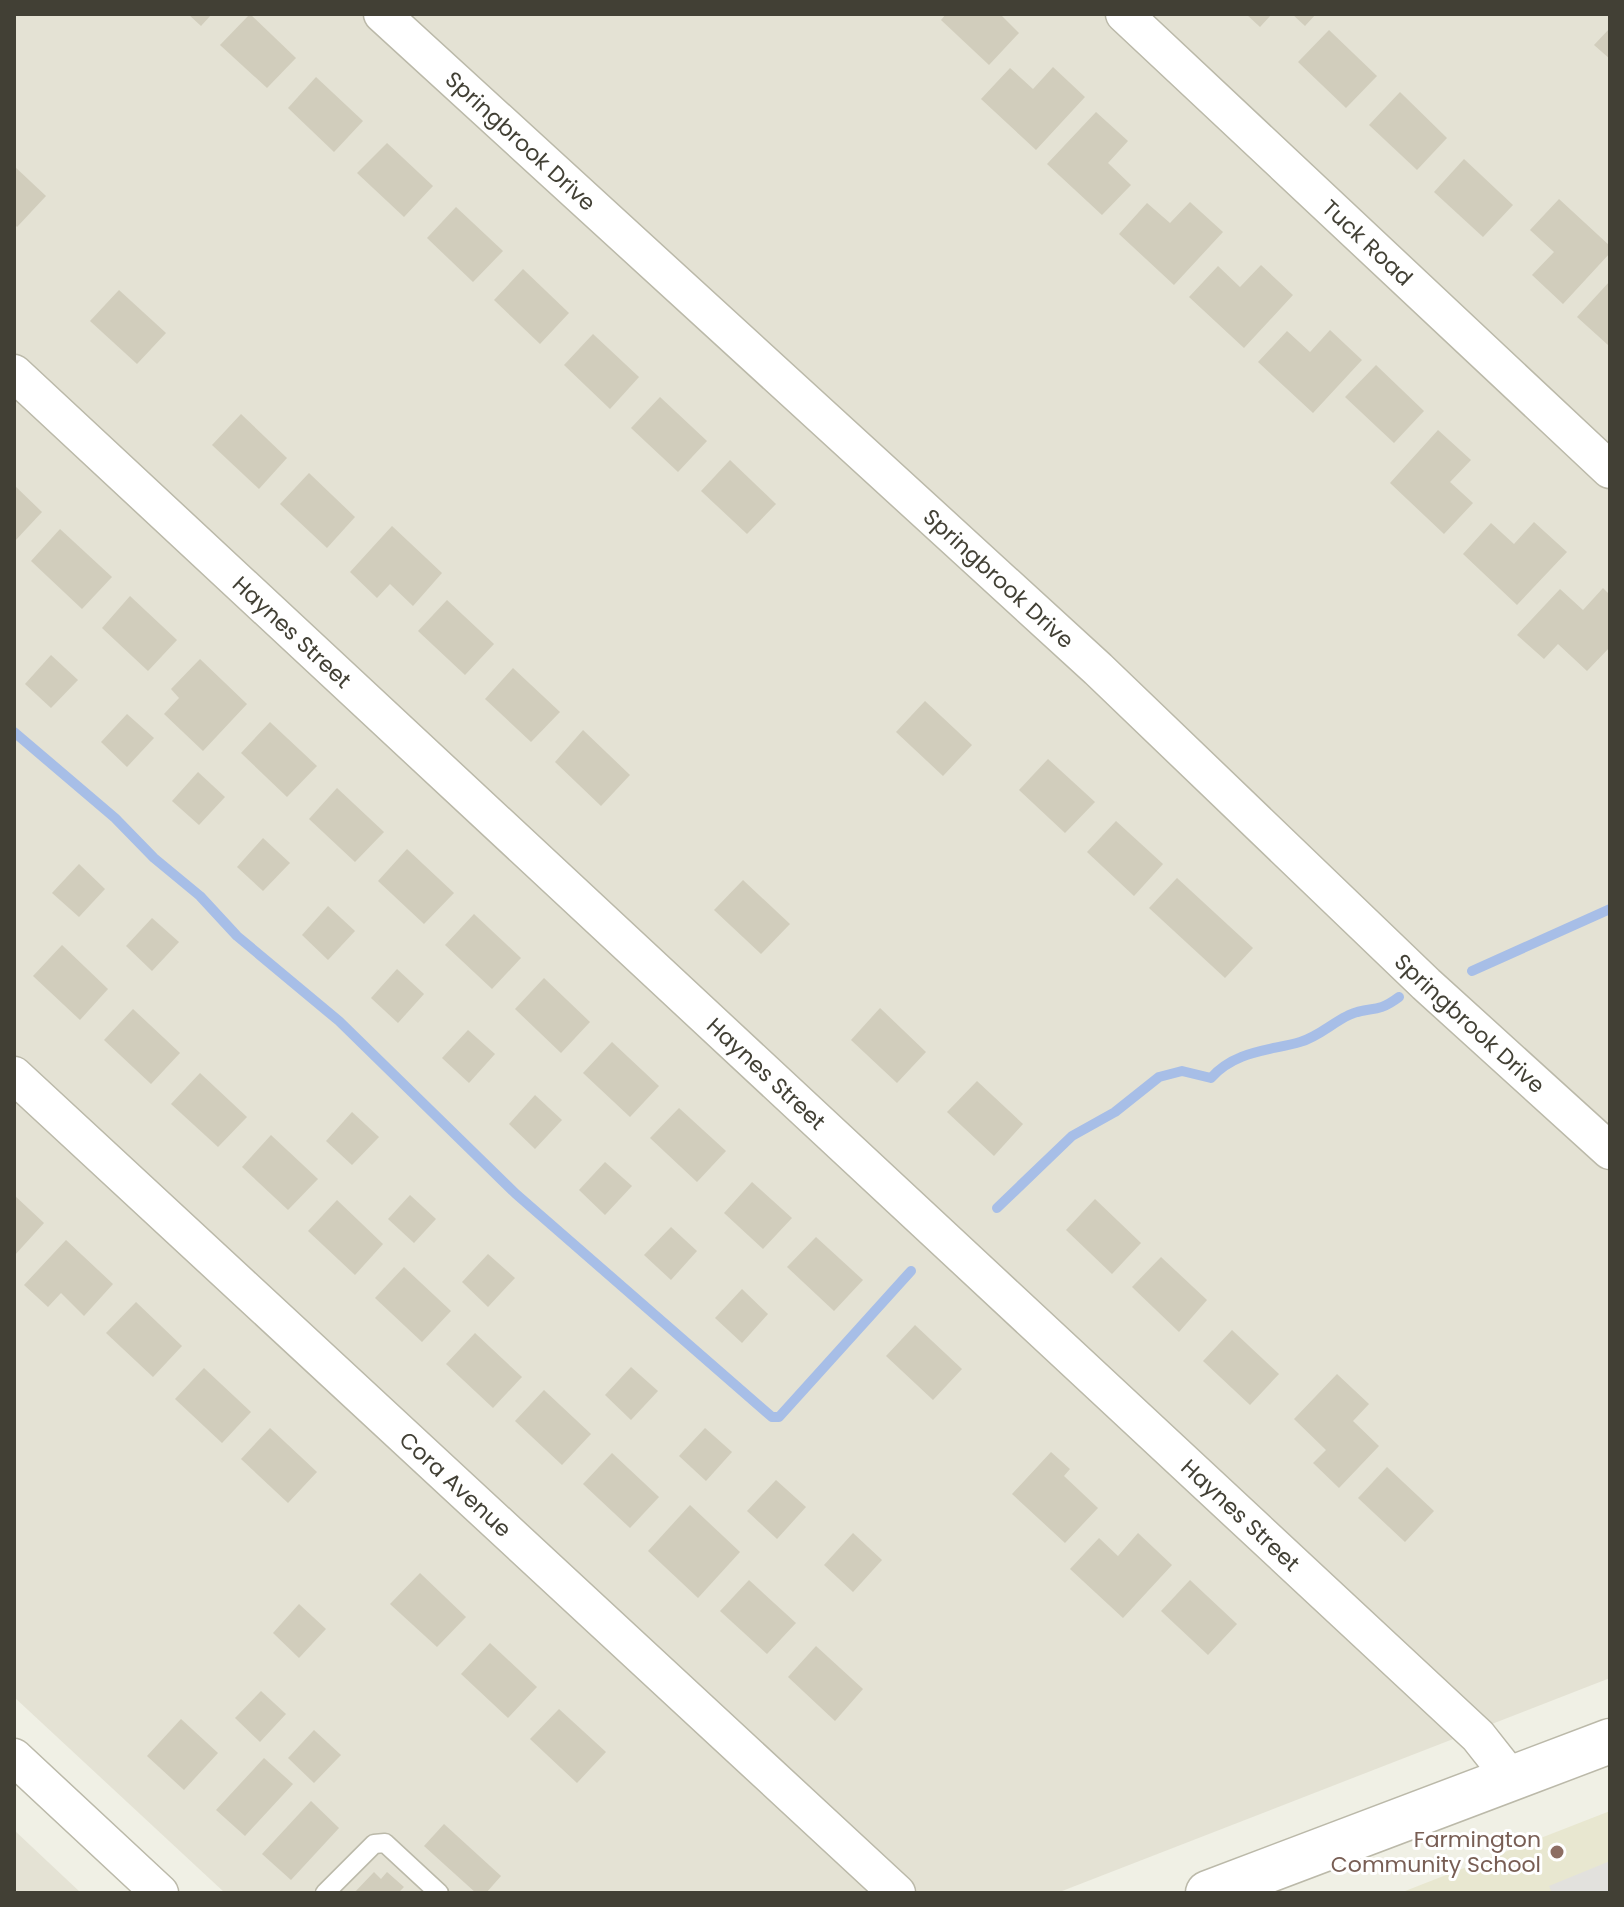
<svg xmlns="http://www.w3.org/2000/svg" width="1624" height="1907" font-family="Poppins,sans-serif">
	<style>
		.residential { fill: #e4e2d4 }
		.education { fill: #e8e7d0 }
		.parking { fill: #e2e1dd }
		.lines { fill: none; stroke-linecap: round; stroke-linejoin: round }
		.stream { stroke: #a7bee7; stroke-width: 10 }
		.building { fill: #d1cdbc }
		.service-casing { stroke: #bbb9a9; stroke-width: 21 }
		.minor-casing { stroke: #bbb9a9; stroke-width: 39 }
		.tertiary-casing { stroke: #bbb9a9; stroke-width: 47 }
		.service { stroke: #fff; stroke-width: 18 }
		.minor { stroke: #fff; stroke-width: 36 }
		.tertiary { stroke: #fff; stroke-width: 44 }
		.education-dot { fill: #8d6e63; stroke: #fff; stroke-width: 3 }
		.labels { text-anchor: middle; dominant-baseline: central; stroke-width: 6; stroke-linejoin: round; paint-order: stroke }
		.street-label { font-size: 22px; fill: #424035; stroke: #fff }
		.education-label { font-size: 22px; fill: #785e54; stroke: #fff; text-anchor: end }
	</style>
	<rect width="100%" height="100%" fill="#f0f0e5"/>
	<!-- residential -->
	<g class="residential">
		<path d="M14,14H1610V1678L1057,1893H225L14,1697Z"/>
		<path d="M14,1830L81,1893H14Z"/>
	</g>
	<!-- education -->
	<path class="education" d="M1610,1811V1893H1400Z"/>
	<!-- parking -->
	<path class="parking" d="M1610,1861V1893H1552L1549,1886Z"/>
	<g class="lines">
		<!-- stream -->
		<g class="stream">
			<path d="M14,732L115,818L154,858L200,896L237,936L339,1021L516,1194L772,1417H779L911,1271"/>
			<path d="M1472,971L1610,909"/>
			<path d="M997,1208L1072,1136L1115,1112L1159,1077L1182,1071L1211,1078C1235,1051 1268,1051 1300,1042C1318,1037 1332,1023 1349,1015C1371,1005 1375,1015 1399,997"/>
		</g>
	</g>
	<!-- building -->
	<g class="building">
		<path d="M188,14H212L201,26Z"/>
		<path d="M250,14L296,58L267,88L220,45Z"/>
		<path d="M946,14H1000L1019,33L989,65L941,20Z"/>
		<path d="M1246,14H1272L1260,27Z"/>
		<path d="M1292,14H1316L1305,26Z"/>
		<path d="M1610,28V59L1594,45Z"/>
		<path d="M1329,30L1377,76L1346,108L1298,62Z"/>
		<path d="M1053,67L1085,97L1036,150L981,99L1010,68L1033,89Z"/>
		<path d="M316,77L363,121L334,152L288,108Z"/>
		<path d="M1400,92L1447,138L1417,170L1369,125Z"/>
		<path d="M1096,112L1128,141L1108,163L1131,185L1102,215L1047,164Z"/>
		<path d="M387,143L433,186L404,217L357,173Z"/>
		<path d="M1464,159L1513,205L1483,237L1434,192Z"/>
		<path d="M14,166L46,196L17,227L14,224Z"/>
		<path d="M1559,199L1610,246V253L1563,304L1532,275L1554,252L1530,230Z"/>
		<path d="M1190,202L1223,232L1174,285L1119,234L1147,203L1170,223Z"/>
		<path d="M456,207L503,251L473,282L427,238Z"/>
		<path d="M1261,265L1293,295L1244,348L1189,297L1218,266L1240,287Z"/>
		<path d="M523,269L569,313L540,344L494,300Z"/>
		<path d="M1610,281V343L1608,345L1577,317Z"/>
		<path d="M119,290L166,333L137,364L90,321Z"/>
		<path d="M1330,330L1362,360L1313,413L1258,362L1287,331L1310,352Z"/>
		<path d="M593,334L639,377L610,409L564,365Z"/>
		<path d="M1376,365L1424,411L1394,443L1345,397Z"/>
		<path d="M660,397L707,441L678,472L631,428Z"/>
		<path d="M241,414L287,458L259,489L212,445Z"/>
		<path d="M1438,430L1471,460L1450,482L1473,503L1444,534L1390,483Z"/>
		<path d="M730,460L776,504L747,534L701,491Z"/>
		<path d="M309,473L355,517L327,548L280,504Z"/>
		<path d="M14,485L42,512L14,542Z"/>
		<path d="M1534,522L1567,552L1517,605L1463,554L1491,523L1514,544Z"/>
		<path d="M392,526L442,573L413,606L390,584L377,598L350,572Z"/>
		<path d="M60,529L112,577L82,609L31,561Z"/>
		<path d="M1603,588L1610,595V647L1587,671L1558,644L1544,659L1517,635L1560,589L1583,610Z"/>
		<path d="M130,596L177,640L148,671L102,628Z"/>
		<path d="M447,600L494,644L465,675L418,631Z"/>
		<path d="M51,655L78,680L51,708L25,684Z"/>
		<path d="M200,659L247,704L203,751L164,714L179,698L171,689Z"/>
		<path d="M513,668L560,712L531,742L485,699Z"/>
		<path d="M925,701L972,745L943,776L896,732Z"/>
		<path d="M127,714L154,738L127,767L101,742Z"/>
		<path d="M270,722L317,766L287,797L241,753Z"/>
		<path d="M583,730L630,775L601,806L555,762Z"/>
		<path d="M1048,759L1095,802L1065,833L1019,790Z"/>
		<path d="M198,772L225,797L199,825L172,801Z"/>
		<path d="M337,788L384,832L355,862L309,819Z"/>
		<path d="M1116,821L1163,864L1134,896L1087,852Z"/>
		<path d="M263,838L290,863L263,891L237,867Z"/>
		<path d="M407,849L454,893L424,924L378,881Z"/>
		<path d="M79,864L105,889L79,917L52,893Z"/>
		<path d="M1177,878L1253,948L1225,978L1149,908Z"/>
		<path d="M743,880L790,924L761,954L714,910Z"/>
		<path d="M328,906L355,931L328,960L302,935Z"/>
		<path d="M474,914L521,958L492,989L445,945Z"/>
		<path d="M152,918L179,942L152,971L126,946Z"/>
		<path d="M62,945L108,989L80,1020L33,976Z"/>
		<path d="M397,969L424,994L398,1023L371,998Z"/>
		<path d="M544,978L590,1022L561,1053L515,1009Z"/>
		<path d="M880,1008L926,1052L897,1083L851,1040Z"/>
		<path d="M133,1009L180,1053L151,1084L104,1040Z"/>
		<path d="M468,1030L495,1054L469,1083L442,1058Z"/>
		<path d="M612,1042L659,1086L630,1117L583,1073Z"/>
		<path d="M200,1073L247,1117L218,1147L171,1104Z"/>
		<path d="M977,1081L1023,1124L994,1156L947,1112Z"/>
		<path d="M535,1095L562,1120L535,1149L509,1124Z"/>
		<path d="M679,1108L726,1151L697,1182L650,1138Z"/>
		<path d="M352,1112L379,1137L352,1165L326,1141Z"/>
		<path d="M271,1135L318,1179L288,1210L242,1167Z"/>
		<path d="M605,1162L632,1186L605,1215L579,1190Z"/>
		<path d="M752,1182L792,1218L763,1249L724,1213Z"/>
		<path d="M14,1195L44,1223L14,1256Z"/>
		<path d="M410,1195L436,1219L414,1243L388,1219Z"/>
		<path d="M1095,1199L1141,1243L1112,1274L1066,1230Z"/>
		<path d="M337,1200L383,1244L355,1275L308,1231Z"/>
		<path d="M671,1227L697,1251L671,1280L644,1255Z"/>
		<path d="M816,1237L863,1280L834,1311L787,1267Z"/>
		<path d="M66,1240L113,1284L84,1316L61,1293L48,1307L24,1285Z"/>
		<path d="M488,1254L515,1278L488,1307L462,1282Z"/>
		<path d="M1161,1257L1207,1300L1179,1332L1132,1287Z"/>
		<path d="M404,1267L451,1311L422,1342L375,1298Z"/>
		<path d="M742,1289L768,1314L742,1343L715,1318Z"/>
		<path d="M136,1302L182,1346L153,1377L106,1333Z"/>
		<path d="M915,1325L962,1369L933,1400L886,1356Z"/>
		<path d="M1232,1330L1279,1374L1250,1405L1203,1361Z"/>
		<path d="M475,1333L522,1377L493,1408L446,1364Z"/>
		<path d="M631,1367L658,1391L631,1420L605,1395Z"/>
		<path d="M204,1368L251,1412L222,1443L175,1399Z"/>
		<path d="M1337,1374L1369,1404L1353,1421L1379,1446L1339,1488L1313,1463L1326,1450L1294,1419Z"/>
		<path d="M544,1390L591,1434L562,1465L515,1421Z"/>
		<path d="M270,1428L317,1472L288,1503L241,1459Z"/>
		<path d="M705,1428L732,1452L706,1481L679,1456Z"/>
		<path d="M1051,1452L1070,1469L1064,1476L1098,1508L1065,1543L1012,1494Z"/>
		<path d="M612,1453L659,1497L630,1528L583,1484Z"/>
		<path d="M1387,1467L1434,1511L1405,1542L1358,1498Z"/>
		<path d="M776,1480L806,1507L777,1539L747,1511Z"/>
		<path d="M690,1505L740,1552L698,1598L648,1551Z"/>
		<path d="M853,1533L882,1560L853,1592L824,1565Z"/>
		<path d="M1138,1533L1172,1565L1123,1618L1070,1569L1099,1538L1118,1556Z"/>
		<path d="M420,1573L466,1617L437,1647L390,1604Z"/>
		<path d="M749,1580L796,1623L767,1654L720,1611Z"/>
		<path d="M1190,1580L1237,1624L1208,1655L1161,1611Z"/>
		<path d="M299,1604L326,1629L299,1658L273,1633Z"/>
		<path d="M490,1643L537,1687L508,1718L461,1674Z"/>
		<path d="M816,1646L863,1689L835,1721L788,1677Z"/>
		<path d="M261,1691L286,1714L260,1742L235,1718Z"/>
		<path d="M559,1709L606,1752L577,1783L530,1739Z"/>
		<path d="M181,1719L218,1753L184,1790L147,1756Z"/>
		<path d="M314,1730L341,1755L314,1783L288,1758Z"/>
		<path d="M264,1758L293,1784L245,1836L216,1810Z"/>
		<path d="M311,1801L339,1828L291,1880L262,1854Z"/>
		<path d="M444,1824L501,1876L486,1893H476L424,1846Z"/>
		<path d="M374,1872L381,1879L387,1872L404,1887L398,1893H354Z"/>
	</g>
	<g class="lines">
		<defs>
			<path id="service" d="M325,1893L374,1844L385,1843L439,1893"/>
			<g id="minor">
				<path id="s1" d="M382,14L1098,669L1426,984L1610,1151"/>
				<path id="s2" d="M1124,14L1610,470"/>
				<path id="s3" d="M14,373L1478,1736L1512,1779"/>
				<path id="s4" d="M14,1075L897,1893"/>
				<path d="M14,1757L160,1893"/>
			</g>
			<path id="tertiary" d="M1208,1893L1610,1741"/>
		</defs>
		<!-- service casing -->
		<use href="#service" class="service-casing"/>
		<!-- minor casing -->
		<use href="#minor" class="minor-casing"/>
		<!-- tertiary casing -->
		<use href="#tertiary" class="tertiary-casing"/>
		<!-- service -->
		<use href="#service" class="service"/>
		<!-- minor -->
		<use href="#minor" class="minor"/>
		<!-- tertiary -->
		<use href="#tertiary" class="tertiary"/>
	</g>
	<!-- markers -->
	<circle class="education-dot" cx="1557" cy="1852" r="8"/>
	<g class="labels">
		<!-- street labels -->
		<g class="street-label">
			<text stroke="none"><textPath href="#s1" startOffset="188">Springbrook Drive</textPath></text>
			<text stroke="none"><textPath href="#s2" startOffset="334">Tuck Road</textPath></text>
			<text stroke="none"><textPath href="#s1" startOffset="836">Springbrook Drive</textPath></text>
			<text stroke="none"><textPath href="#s3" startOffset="380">Haynes Street</textPath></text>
			<text stroke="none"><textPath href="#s1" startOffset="1484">Springbrook Drive</textPath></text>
			<text stroke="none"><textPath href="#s3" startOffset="1028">Haynes Street</textPath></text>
			<text stroke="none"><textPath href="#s4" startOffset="602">Cora Avenue</textPath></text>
			<text stroke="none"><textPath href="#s3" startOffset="1676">Haynes Street</textPath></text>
		</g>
		<!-- education labels -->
		<g class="education-label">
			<text x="1541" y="1839">Farmington<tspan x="1541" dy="25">Community School</tspan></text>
		</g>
	</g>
	<!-- border -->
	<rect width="1624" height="1907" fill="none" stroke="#424035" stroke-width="32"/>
</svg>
